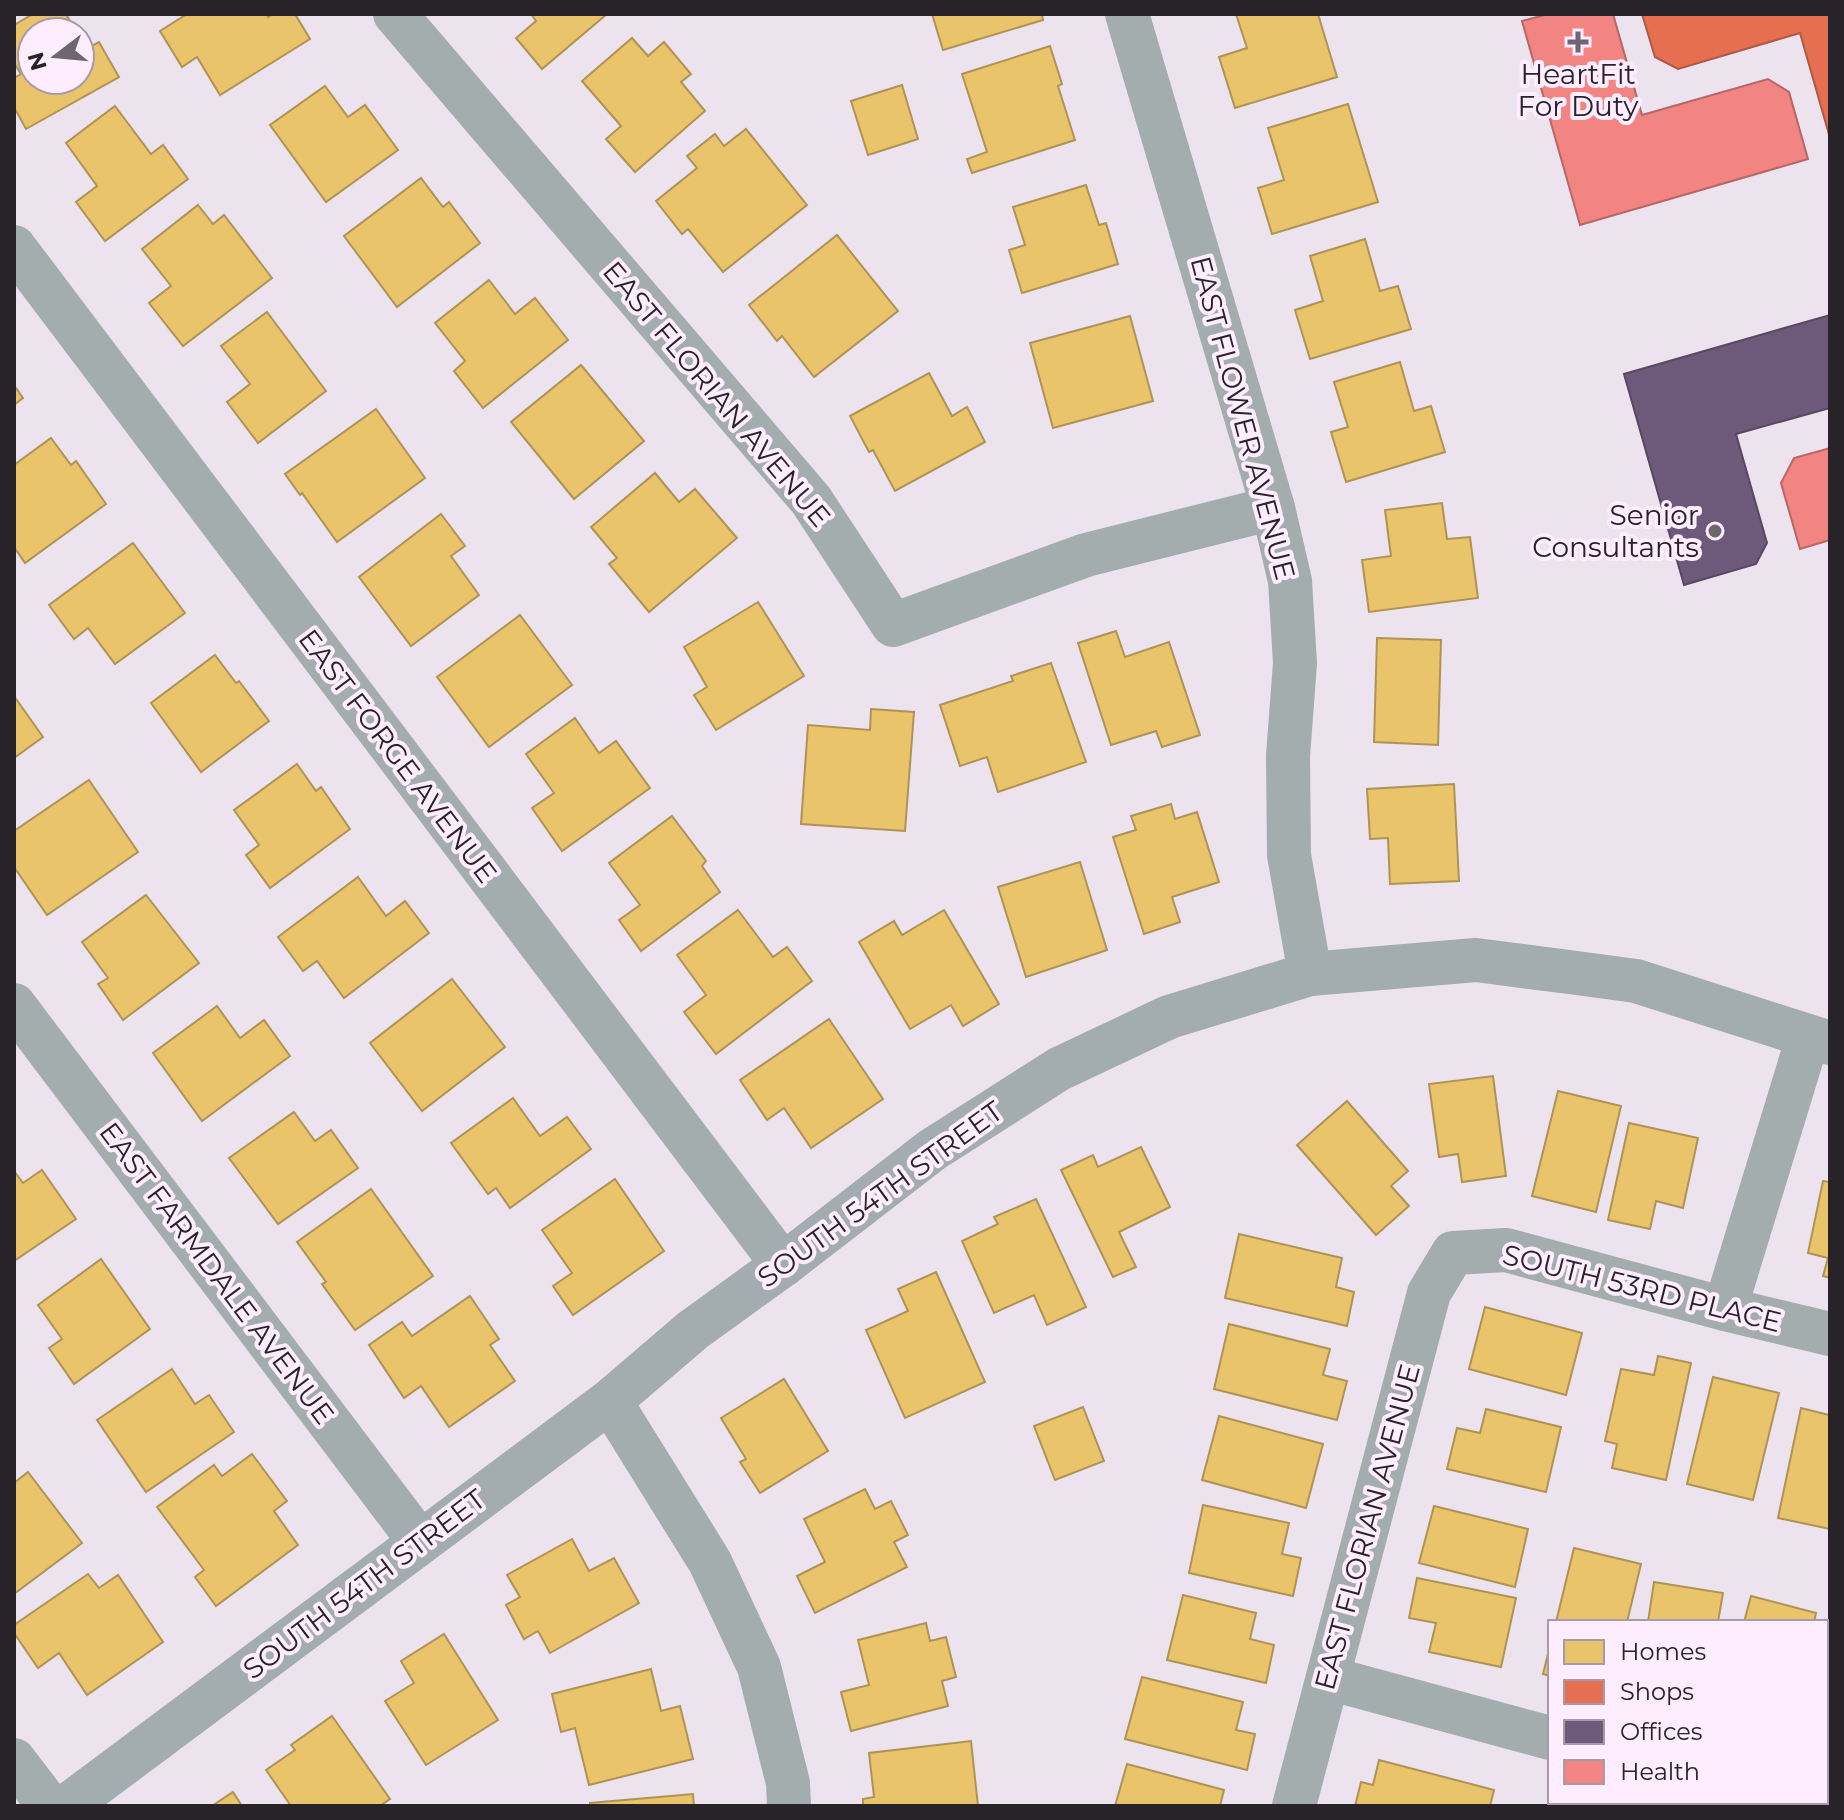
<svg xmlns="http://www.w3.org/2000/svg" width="1844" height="1820" font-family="Montserrat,sans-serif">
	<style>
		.homes { fill: #e9c46a; stroke: #af9356; stroke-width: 2 }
		.shops { fill: #e76f51; stroke: #ae5845; stroke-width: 2 }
		.offices { fill: #6d597a; stroke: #584862; stroke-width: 2 }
		.health { fill: #f28482; stroke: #b56767; stroke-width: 2 }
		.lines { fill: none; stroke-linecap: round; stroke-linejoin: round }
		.street { stroke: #a4adae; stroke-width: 44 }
		.secondary { stroke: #a3acae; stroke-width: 44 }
		.poi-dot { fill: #6d666e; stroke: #feecff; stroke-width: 3 }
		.labels { text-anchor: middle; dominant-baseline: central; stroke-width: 8; stroke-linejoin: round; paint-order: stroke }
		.poi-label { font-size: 28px; fill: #282229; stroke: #feecff }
		.street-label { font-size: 28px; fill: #282229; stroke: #feecff }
	</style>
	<rect width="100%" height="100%" fill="#ece3ee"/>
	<!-- homes -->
	<g class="homes">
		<path d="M33,14H66L76,32H32V80H80V39L86,49L99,42L119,77L26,129L14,107V78L21,74L14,63V25Z"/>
		<path d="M187,14H266L268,17L273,14H295L310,39L220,95L197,57L182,67L160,31Z"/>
		<path d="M531,14H607L542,69L516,38L536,21Z"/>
		<path d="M932,14H1042L1043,20L943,50Z"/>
		<path d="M1236,14H1318L1337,77L1235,108L1219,57L1247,48Z"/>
		<path d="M632,38L648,56L664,42L691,74L681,82L705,111L635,172L606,139L621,126L582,81Z"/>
		<path d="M1050,46L1062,84L1058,86L1075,140L972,173L967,159L987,152L962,74Z"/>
		<path d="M902,85L918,139L868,155L851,101Z"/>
		<path d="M325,86L348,117L365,105L398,150L326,202L270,125Z"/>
		<path d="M1348,104L1378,202L1272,234L1258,188L1284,180L1268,128Z"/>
		<path d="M115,106L151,154L163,145L188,179L105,241L76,202L97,186L66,143Z"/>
		<path d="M746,129L807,205L723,272L688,229L682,234L656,201L697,168L687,156L715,134L724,146Z"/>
		<path d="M421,178L443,207L449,202L480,243L397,307L344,236Z"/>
		<path d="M1086,185L1099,225L1106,223L1118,264L1022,293L1009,250L1025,245L1013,207Z"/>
		<path d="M198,205L213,224L224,215L272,278L183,346L149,303L171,286L142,249Z"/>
		<path d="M837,235L898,311L814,377L782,336L777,341L749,305Z"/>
		<path d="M1365,239L1380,291L1398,286L1411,329L1310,359L1295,310L1323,301L1310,256Z"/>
		<path d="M489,280L515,314L535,298L568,340L483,408L454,371L465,361L435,323Z"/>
		<path d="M267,312L326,391L258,443L227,402L250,384L221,346Z"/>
		<path d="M1130,316L1153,401L1053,428L1030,343Z"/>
		<path d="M1400,362L1414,411L1431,406L1445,452L1346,482L1331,432L1348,427L1334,382Z"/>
		<path d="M581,365L644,441L574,499L511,422Z"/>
		<path d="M929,373L952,416L967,407L985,442L895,491L873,450L869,452L850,416Z"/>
		<path d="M14,385L23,398L14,405Z"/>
		<path d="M376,409L425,478L337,542L302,493L300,495L285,474Z"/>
		<path d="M51,438L71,465L76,461L106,504L25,563L14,547V465Z"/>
		<path d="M655,473L679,502L695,489L737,538L649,612L609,564L617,558L591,527Z"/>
		<path d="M1442,503L1447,539L1470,537L1478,598L1369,612L1362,560L1391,556L1385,510Z"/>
		<path d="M441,514L465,546L451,556L479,595L411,646L359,577Z"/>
		<path d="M133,543L185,613L115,664L88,628L74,639L49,605Z"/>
		<path d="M758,602L804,676L716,730L694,695L707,687L684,647Z"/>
		<path d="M520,615L572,685L489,747L437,677Z"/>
		<path d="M1116,631L1125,657L1169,642L1200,735L1162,747L1156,731L1111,745L1078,643Z"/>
		<path d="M1377,638L1441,640L1438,745L1374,742Z"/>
		<path d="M215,655L236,683L239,681L269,721L201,772L151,703Z"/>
		<path d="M1051,663L1086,762L998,792L987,757L960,766L940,705L1013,681L1011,676Z"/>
		<path d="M14,696L43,737L14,758Z"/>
		<path d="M871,709L914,712L905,831L801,824L808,725L870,730Z"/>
		<path d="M575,718L599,753L616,741L650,788L562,851L532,808L554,793L526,754Z"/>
		<path d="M297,764L316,791L321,787L350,829L270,888L246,855L259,845L234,810Z"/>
		<path d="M89,780L138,852L47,915L14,867V831Z"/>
		<path d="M1454,784L1459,881L1390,884L1388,838L1370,839L1367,789Z"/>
		<path d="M1171,804L1175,819L1197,812L1219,882L1172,897L1180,922L1144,934L1113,837L1136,830L1131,816Z"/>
		<path d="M672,816L706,861L702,866L720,892L641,951L619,920L640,905L609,863Z"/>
		<path d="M1080,862L1107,950L1026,977L998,887Z"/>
		<path d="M358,877L386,916L405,901L429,933L344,998L317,961L303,971L278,937Z"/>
		<path d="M146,895L199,963L123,1020L98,984L108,978L82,942Z"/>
		<path d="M738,910L773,957L787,947L812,981L716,1054L684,1012L706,995L677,955Z"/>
		<path d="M944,910L999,1004L963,1026L951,1005L910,1029L859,942L894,921L902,935Z"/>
		<path d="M452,979L505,1047L422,1111L370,1043Z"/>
		<path d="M217,1006L240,1038L264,1020L290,1056L202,1121L153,1053Z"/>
		<path d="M829,1019L883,1099L811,1148L784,1108L767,1120L740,1080Z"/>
		<path d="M1493,1076L1506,1176L1462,1182L1458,1154L1439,1157L1429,1084Z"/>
		<path d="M1558,1091L1621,1106L1596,1212L1532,1196Z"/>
		<path d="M513,1098L540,1136L567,1117L591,1149L510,1208L496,1188L488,1194L451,1143Z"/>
		<path d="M1347,1101L1408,1171L1391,1186L1409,1206L1376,1235L1297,1145Z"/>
		<path d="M294,1112L315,1141L331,1130L358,1168L278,1224L229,1158Z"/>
		<path d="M1629,1123L1698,1138L1683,1208L1656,1201L1650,1229L1608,1220Z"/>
		<path d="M1141,1147L1170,1207L1119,1232L1136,1267L1113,1277L1061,1170L1093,1155L1098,1167Z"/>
		<path d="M42,1170L76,1219L14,1261V1171L23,1183Z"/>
		<path d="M615,1179L664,1251L573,1315L553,1286L572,1273L542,1230Z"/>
		<path d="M1823,1181L1830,1182V1278L1823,1276L1828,1258L1808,1253Z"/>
		<path d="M371,1189L433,1276L355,1330L322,1284L326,1282L297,1242Z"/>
		<path d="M1036,1199L1086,1307L1047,1325L1034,1295L994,1313L962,1241L998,1224L994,1217Z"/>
		<path d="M1239,1234L1342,1258L1336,1287L1354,1292L1347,1326L1225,1298Z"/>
		<path d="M101,1259L150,1329L74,1384L49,1348L62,1339L38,1305Z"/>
		<path d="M936,1272L985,1382L905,1418L866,1330L908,1311L898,1289Z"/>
		<path d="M470,1296L499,1339L490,1345L515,1381L449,1427L421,1386L404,1398L369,1345L402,1322L412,1336Z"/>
		<path d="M1485,1307L1582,1333L1566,1395L1469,1369Z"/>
		<path d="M1229,1324L1330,1349L1323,1375L1347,1381L1337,1420L1214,1389Z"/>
		<path d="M1658,1356L1691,1363L1666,1480L1612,1468L1617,1444L1605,1441L1621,1369L1654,1375Z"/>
		<path d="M172,1369L195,1404L209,1395L234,1432L146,1492L97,1420Z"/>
		<path d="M1713,1377L1779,1393L1753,1500L1687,1484Z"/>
		<path d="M784,1379L828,1451L760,1493L740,1462L746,1459L721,1418Z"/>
		<path d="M1083,1407L1104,1461L1055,1480L1034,1426Z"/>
		<path d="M1830,1407V1529L1778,1518L1801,1408L1829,1415Z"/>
		<path d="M1486,1409L1561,1427L1546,1492L1447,1469L1457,1428L1480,1433Z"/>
		<path d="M1219,1416L1323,1444L1306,1508L1202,1480Z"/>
		<path d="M252,1454L287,1501L274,1511L298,1545L216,1606L195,1577L204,1570L157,1507L214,1465L222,1476Z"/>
		<path d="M28,1472L82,1543L14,1594V1483Z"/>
		<path d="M865,1489L875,1509L891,1501L908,1535L894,1542L907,1567L815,1613L797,1576L825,1562L804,1519Z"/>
		<path d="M1203,1505L1289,1523L1282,1554L1301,1558L1293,1596L1189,1573Z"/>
		<path d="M1434,1506L1528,1529L1515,1587L1419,1563Z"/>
		<path d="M572,1539L589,1571L614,1558L639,1603L550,1653L538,1631L524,1639L506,1605L520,1597L507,1575Z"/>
		<path d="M1574,1548L1641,1564L1627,1622H1556Z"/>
		<path d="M88,1574L99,1588L118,1575L163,1642L87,1695L59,1653L38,1668L14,1633V1625Z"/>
		<path d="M1417,1578L1516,1598L1501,1667L1429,1652L1436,1623L1409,1618Z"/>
		<path d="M1654,1582L1723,1593L1718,1622H1648Z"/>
		<path d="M1183,1595L1256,1613L1250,1639L1274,1645L1266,1683L1167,1660Z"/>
		<path d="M1751,1596L1816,1613L1814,1622H1744Z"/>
		<path d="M926,1623L930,1641L946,1637L956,1677L942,1681L948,1706L851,1731L841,1692L869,1685L858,1640Z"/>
		<path d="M444,1634L498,1720L426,1765L385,1701L414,1683L401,1661Z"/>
		<path d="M1550,1646V1676L1543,1674Z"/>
		<path d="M651,1669L661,1711L680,1706L693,1759L589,1785L575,1728L561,1732L552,1694Z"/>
		<path d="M1142,1677L1243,1702L1236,1730L1255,1734L1247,1770L1125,1739Z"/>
		<path d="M332,1716L390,1799L380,1806H291L266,1770L295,1750L291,1745Z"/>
		<path d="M971,1741L978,1806H863V1799L874,1797L869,1753Z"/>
		<path d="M1379,1760L1494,1790L1490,1806H1355L1361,1782L1373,1785Z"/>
		<path d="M1127,1764L1224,1790L1220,1806H1115Z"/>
		<path d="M233,1792L242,1806H212Z"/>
		<path d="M693,1794L694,1806H590V1803Z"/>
	</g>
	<!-- shops -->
	<path class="shops" d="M1642,14H1830V138L1800,33L1678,69L1655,57Z"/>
	<!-- offices -->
	<path class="offices" d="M1830,315V408L1736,434L1767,543L1756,564L1684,585L1624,374Z"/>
	<!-- health -->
	<g class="health">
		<path d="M1548,14H1613L1642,115L1768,79L1789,92L1808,159L1580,225L1522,21Z"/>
		<path d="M1830,448V540L1800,549L1781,483L1794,458Z"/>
	</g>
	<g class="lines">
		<!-- street -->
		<g class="street">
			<path d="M395,14L811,500L893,625L1086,555L1273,508"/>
			<path d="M1127,14L1273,508L1290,581L1295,663L1288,756L1289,855L1310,974"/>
			<path d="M14,247L783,1265"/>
			<path d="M14,1005L420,1542"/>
			<path d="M1725,1309L1808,1037"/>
			<path d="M610,1401L710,1562L759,1667L788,1783L789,1806"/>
			<path d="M1328,1678L1550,1738"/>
			<path d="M14,1760L49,1806"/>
			<path d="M1791,1802L1808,1806"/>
			<path d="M1294,1806L1429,1293L1453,1253L1506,1250L1725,1309L1830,1334"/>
		</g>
		<!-- secondary -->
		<path class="secondary" d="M67,1806L610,1401L693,1330L783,1265L932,1150L1059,1069L1169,1017L1310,974L1476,960L1569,972L1636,981L1830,1043"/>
	</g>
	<!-- markers -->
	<g class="poi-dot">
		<path d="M1574 30h8v8h8v8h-8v8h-8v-8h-8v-8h8z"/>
		<circle cx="1715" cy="531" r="8"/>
	</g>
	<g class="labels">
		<!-- poi labels -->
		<g class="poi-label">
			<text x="1578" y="74">HeartFit<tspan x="1578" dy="32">For Duty</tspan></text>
			<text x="1699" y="515" text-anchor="end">Senior<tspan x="1699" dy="32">Consultants</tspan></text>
		</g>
		<!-- street labels -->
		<g class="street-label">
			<text transform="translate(717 394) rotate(50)">EAST FLORIAN AVENUE</text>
			<text transform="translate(1243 418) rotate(75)">EAST FLOWER AVENUE</text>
			<text transform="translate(398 756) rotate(53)">EAST FORGE AVENUE</text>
			<text transform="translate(880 1194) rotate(-36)">SOUTH 54TH STREET</text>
			<text transform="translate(217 1273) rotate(53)">EAST FARMDALE AVENUE</text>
			<text transform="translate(1642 1288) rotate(14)">SOUTH 53RD PLACE</text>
			<text transform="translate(1367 1527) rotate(-75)">EAST FLORIAN AVENUE</text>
			<text transform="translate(364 1584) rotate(-37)">SOUTH 54TH STREET</text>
		</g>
	</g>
	<!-- border -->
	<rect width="1844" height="1820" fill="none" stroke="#282229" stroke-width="32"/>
	<!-- legend -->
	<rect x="1548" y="1620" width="280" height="184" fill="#feecff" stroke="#a89ba9" stroke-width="2"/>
	<rect x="1564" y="1640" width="40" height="24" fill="#e9c46a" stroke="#a89ba9" stroke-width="2"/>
	<text x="1620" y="1660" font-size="24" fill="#282229">Homes</text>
	<rect x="1564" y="1680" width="40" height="24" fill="#e76f51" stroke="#a89ba9" stroke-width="2"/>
	<text x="1620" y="1700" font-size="24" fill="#282229">Shops</text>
	<rect x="1564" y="1720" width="40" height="24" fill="#6d597a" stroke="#a89ba9" stroke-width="2"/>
	<text x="1620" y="1740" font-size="24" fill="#282229">Offices</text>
	<rect x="1564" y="1760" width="40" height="24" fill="#f28482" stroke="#a89ba9" stroke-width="2"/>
	<text x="1620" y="1780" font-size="24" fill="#282229">Health</text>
	<!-- north arrow -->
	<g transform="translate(56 56) rotate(254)"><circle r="38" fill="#feecff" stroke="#a89ba9" stroke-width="2"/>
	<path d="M0-6L14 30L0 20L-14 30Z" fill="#6d666e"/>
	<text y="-12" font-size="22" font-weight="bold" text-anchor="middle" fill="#282229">N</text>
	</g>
</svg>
